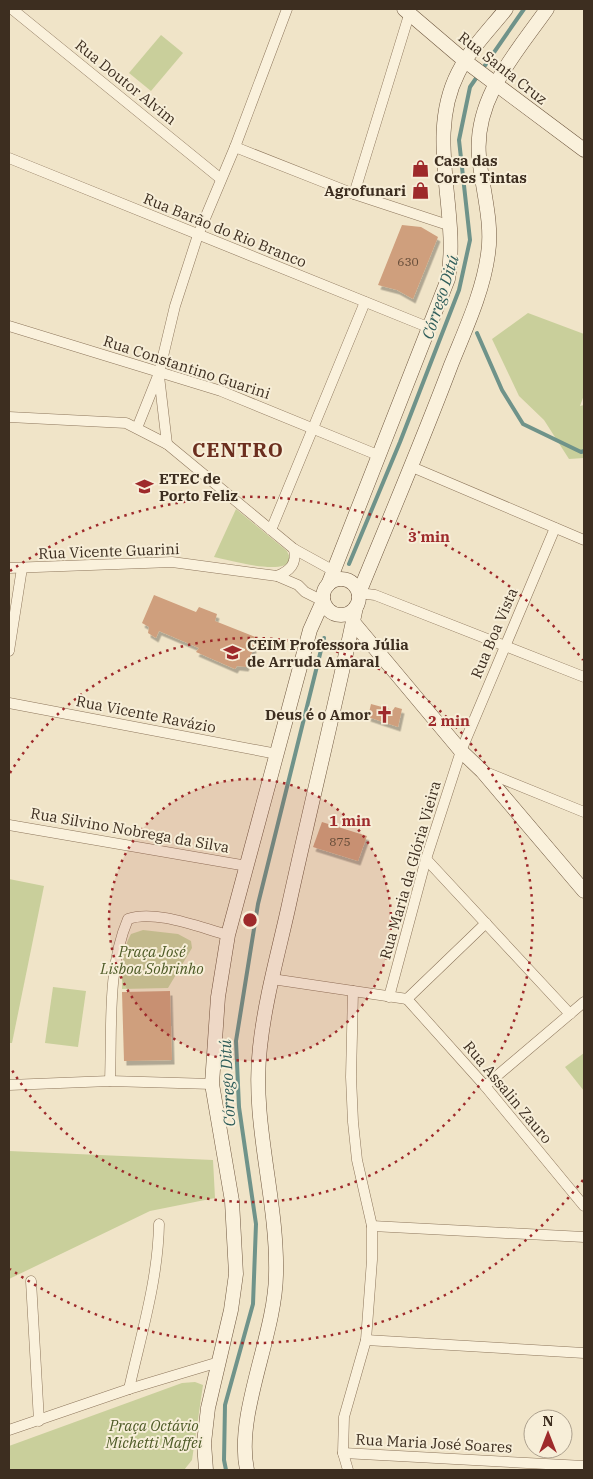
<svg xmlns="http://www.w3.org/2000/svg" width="593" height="1479" font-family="'IBM Plex Serif',serif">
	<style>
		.green { fill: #c9cf9b }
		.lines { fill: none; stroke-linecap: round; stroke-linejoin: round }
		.stream { stroke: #6f938a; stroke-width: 4 }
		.building { fill: #cf9f7d; filter: url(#shadow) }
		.street-casing { stroke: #8d765c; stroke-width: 11 }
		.secondary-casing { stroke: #6f573f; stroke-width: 15 }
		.street { stroke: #faf1dc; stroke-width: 10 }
		.secondary { stroke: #faf1dc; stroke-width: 14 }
		.ring { fill: none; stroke: #9e2a2b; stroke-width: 2.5; stroke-dasharray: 2.5 5 }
		.labels { text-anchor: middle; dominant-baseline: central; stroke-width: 4; stroke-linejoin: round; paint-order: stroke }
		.number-label { font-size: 12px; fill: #624a37 }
		.street-label { font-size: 15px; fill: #3d2e20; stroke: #f7eed8 }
		.poi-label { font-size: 15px; font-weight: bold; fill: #3d2e20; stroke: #f7eed8; text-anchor: start }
		.park-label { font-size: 15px; font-style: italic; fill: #4d5a26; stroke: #f7eed8 }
		.water-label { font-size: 16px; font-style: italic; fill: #2f5d5a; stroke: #f7eed8 }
		.district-label { font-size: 20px; font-weight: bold; letter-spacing: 1px; fill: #6b2e1e; stroke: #f7eed8 }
		.centre { fill: #9e2a2b; stroke: #f7eed8; stroke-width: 2.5 }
		.ring-label { font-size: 15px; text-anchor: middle; font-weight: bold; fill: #9e2a2b; stroke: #f7eed8; stroke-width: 4; stroke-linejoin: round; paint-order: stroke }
	</style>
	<defs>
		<filter id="shadow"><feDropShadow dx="2.5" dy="4.5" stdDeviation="0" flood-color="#0004"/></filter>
	</defs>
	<rect width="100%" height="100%" fill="#f0e4c8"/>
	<!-- green -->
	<g class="green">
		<path d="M161,35L183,53L151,91L129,73Z"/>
		<path d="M528,313L584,334V395L580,406L584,405V458L569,459L544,420L519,396L492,339Z"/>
		<path d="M236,509L287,551L291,560C283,576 229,560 214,557Z"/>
		<path d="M9,879L44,886L12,1043H9Z"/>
		<path d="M143,930L178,934L191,941L192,948L168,988L122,989C122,969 121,951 131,934Z"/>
		<path d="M53,987L86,991L78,1047L45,1043Z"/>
		<path d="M584,1053V1091L565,1067Z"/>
		<path d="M9,1151L213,1160L215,1198L150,1211L9,1279Z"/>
		<path d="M195,1382L203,1385L192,1460L184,1470H9V1446L182,1383Z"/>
	</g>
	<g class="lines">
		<!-- stream -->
		<g class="stream">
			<path d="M477,333L502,390L523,424L581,452L584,451"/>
			<path d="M349,564L400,442L459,290L470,240L459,140L470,87L524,9"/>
			<path d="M226,1470L224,1460L225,1405L253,1304L256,1224L239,1107L236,1041L258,904L324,638"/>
		</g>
	</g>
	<!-- building -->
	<g class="building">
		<path d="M402,225L421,227L438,237L413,299L397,290L378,285Z"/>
		<path d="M154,595L196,612L199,607L217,614L215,621L258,638L246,667L237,666L235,669L196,652L199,648L159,631L156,638L148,633L149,627L142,623Z"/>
		<path d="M371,704L393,710L395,707L402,709L398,727L368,717Z"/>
		<path d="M322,822L367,836L358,861L313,847Z"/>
		<path d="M170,991L172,1060L124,1061L122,992Z"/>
	</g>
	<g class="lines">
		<defs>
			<g id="street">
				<path d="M12,9L221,179"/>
				<path d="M235,147L354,194L451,226"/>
				<path d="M9,158L430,328"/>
				<path d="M354,194L409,15"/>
				<path d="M9,326L221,391L380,456"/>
				<path d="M159,376L167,444"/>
				<path d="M9,417L126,423L167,444L294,549L334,571"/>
				<path d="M137,428L159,373L175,306L198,235L235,147L287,9"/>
				<path d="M412,467L584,540"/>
				<path d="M271,530L365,302"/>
				<path d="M9,568L172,562L277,576L298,585L305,592L323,601"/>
				<path d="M277,576C290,571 297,564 294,549"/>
				<path d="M359,593L375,595L584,677"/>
				<path d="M9,651L22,568"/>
				<path d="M9,703L277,754"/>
				<path d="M483,771L584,812"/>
				<path d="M9,825L247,866"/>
				<path d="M426,859L570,1014"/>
				<path d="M272,979L407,999"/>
				<path d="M389,997L426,859L461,751L555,528"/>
				<path d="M407,999L485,1086L584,1206"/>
				<path d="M407,999L486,923"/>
				<path d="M110,1081C112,1027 107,968 128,919C155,909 201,928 228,935"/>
				<path d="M9,1085L110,1081L212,1084"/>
				<path d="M485,1086L584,1002"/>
				<path d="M372,1226L584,1237"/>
				<path d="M31,1281L39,1421"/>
				<path d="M366,1340L584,1353"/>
				<path d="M129,1389C141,1335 158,1280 159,1224"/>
				<path d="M9,1430L129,1389L219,1362"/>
				<path d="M343,1453L584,1466"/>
				<path d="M348,1470L343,1453L344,1417L366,1340L372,1260V1226L357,1160L353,1122L351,1077L353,991"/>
			</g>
			<g id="secondary">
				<path d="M404,9L465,61L584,150"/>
				<circle cx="341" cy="597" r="18"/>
				<path d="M328,585L448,279C460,211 425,138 458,73C470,49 490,29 506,9"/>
				<path d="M359,593C390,517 422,442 451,365C465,330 483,292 488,254C493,223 482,188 479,156C474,98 516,53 547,9"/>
				<path d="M353,622L461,751L482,771L584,891"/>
				<path d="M206,1470L204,1443L208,1408L231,1310L236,1274L232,1201L212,1084L218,997L228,935L310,630L323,601"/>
				<path d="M247,1470C235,1414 275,1336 276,1275C278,1199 251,1123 260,1047C265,1000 278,954 288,909C310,808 335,708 356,607"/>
			</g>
		</defs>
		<!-- street casing -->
		<use href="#street" class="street-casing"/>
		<!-- secondary casing -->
		<use href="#secondary" class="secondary-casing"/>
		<!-- street -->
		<use href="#street" class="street"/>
		<!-- secondary -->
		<use href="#secondary" class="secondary"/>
	</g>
	<!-- distance rings -->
	<circle cx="250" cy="920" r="141" fill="#9e2a2b" fill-opacity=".12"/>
	<g class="ring">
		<circle cx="250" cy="920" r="141"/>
		<path d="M10 773A282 282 0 1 1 10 1067"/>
		<path d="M583 1180A423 423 0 0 1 10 1269M10 571A423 423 0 0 1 583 660"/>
	</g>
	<!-- icons -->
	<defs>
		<symbol id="shop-bare" viewBox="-9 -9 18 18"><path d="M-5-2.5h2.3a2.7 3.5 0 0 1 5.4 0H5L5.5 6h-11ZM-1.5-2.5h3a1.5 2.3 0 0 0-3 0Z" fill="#9e2a2b" stroke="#f7eed8" stroke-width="2.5" paint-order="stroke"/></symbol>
		<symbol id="university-bare" viewBox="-9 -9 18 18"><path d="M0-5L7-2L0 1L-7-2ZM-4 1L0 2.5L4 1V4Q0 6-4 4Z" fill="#9e2a2b" stroke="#f7eed8" stroke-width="2.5" paint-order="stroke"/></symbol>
		<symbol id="school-bare" viewBox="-9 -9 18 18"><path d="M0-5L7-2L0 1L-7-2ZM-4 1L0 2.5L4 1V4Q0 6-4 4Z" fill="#9e2a2b" stroke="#f7eed8" stroke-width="2.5" paint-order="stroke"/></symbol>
		<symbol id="church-bare" viewBox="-9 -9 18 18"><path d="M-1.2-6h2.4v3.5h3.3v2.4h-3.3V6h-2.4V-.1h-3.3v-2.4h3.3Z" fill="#9e2a2b" stroke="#f7eed8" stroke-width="2.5" paint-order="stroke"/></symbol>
	</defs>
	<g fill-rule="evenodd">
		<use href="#shop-bare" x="408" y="156" width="25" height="25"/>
		<use href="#shop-bare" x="408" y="178" width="25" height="25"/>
		<use href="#university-bare" x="132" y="474" width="25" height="25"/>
		<use href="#school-bare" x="220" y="640" width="25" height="25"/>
		<use href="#church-bare" x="372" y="702" width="25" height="25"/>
	</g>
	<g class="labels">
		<!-- number labels -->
		<g class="number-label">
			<text x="408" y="261">630</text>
			<text x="340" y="841">875</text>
		</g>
		<!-- street labels -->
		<g class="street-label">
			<text transform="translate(503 68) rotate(38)">Rua Santa Cruz</text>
			<text transform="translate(126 82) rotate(39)">Rua Doutor Alvim</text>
			<text transform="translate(225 230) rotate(22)">Rua Barão do Rio Branco</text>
			<text transform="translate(187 367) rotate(18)">Rua Constantino Guarini</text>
			<text transform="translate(109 551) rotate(-2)">Rua Vicente Guarini</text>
			<text transform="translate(494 633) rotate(-67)">Rua Boa Vista</text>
			<text transform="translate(146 714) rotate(11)">Rua Vicente Ravázio</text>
			<text transform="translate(130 830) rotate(10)">Rua Silvino Nobrega da Silva</text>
			<text transform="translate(410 870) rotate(-74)">Rua Maria da Glória Vieira</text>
			<text transform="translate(508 1092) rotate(50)">Rua Assalin Zauro</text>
			<text transform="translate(434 1443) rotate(3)">Rua Maria José Soares</text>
		</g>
		<!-- poi labels -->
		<g class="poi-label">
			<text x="434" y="160">Casa das<tspan x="434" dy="17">Cores Tintas</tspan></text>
			<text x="406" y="190" text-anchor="end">Agrofunari</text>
			<text x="159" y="478">ETEC de<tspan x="159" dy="17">Porto Feliz</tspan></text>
			<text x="247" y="644">CEIM Professora Júlia<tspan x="247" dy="17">de Arruda Amaral</tspan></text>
			<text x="371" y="714" text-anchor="end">Deus é o Amor</text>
		</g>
		<!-- park labels -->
		<g class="park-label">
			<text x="152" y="951">Praça José<tspan x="152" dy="17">Lisboa Sobrinho</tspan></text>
			<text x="154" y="1425">Praça Octávio<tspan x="154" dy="17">Michetti Maffei</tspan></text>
		</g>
		<!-- water labels -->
		<g class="water-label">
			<text transform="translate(440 297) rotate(-72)">Córrego Ditú</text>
			<text transform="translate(227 1083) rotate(-93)">Córrego Ditú</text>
		</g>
		<!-- district labels -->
		<g class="district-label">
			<text x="238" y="449">CENTRO</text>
		</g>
	</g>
	<circle cx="250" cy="920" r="8" class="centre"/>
	<g class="ring-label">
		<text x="429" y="542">3 min</text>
		<text x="449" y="726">2 min</text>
		<text x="350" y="826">1 min</text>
	</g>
	<!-- border -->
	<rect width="593" height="1479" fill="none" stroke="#3d2e20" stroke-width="20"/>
	<!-- north arrow -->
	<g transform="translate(548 1434)"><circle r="24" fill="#f7eed8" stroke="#ada18e"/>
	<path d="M0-4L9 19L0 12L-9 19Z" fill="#9e2a2b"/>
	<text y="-8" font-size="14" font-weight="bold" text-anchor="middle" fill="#3d2e20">N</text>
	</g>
</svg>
